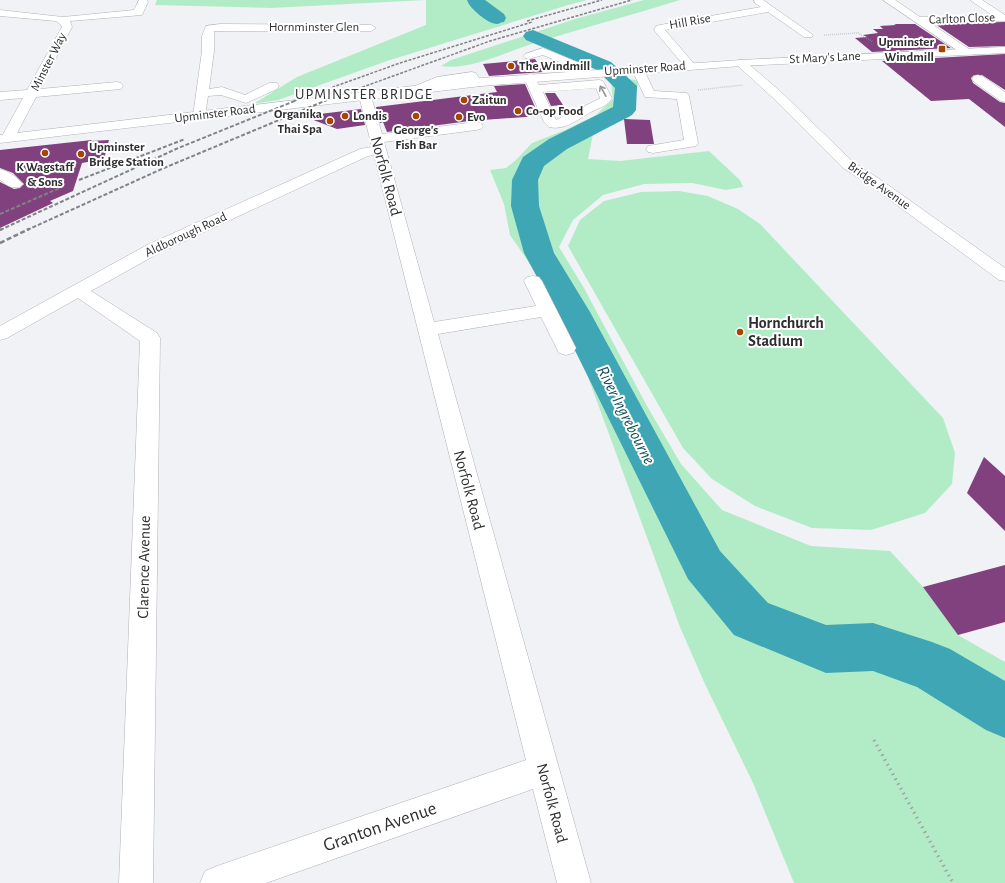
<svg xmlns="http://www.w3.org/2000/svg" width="1005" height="883" font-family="'Alegreya Sans',sans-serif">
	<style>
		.green { fill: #b2ecc7 }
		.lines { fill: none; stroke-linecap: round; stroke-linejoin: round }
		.river { fill: #3ea6b5; fill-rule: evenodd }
		.building { fill: #80417e }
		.minor-casing { stroke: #afb1b4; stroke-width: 1 }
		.major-casing { stroke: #afb1b4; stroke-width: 1 }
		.path-far1 { stroke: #a3a4a8; stroke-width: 1.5; stroke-dasharray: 0.5 1.5; stroke-linecap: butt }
		.path { stroke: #a3a4a8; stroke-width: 3.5; stroke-dasharray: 1.5 4; stroke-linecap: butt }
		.minor { fill: #fff; fill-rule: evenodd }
		.major { fill: #fff; fill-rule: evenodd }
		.rail-far2 { stroke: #828385; stroke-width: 1.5; stroke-dasharray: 3 1.5; stroke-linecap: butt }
		.rail-far1 { stroke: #828385; stroke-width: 2; stroke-dasharray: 4 2; stroke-linecap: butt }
		.rail { stroke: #828385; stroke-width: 2.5; stroke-dasharray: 5 2.5; stroke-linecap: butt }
		.oneway { stroke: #979798 }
		.poi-dot { fill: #a64403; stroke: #fff; stroke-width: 1.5 }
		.labels { text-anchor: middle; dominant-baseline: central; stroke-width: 4; stroke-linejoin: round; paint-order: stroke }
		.far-street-label { font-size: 13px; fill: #2f2f31; stroke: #fff }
		.far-poi-label { font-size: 13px; font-weight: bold; fill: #2f2f31; stroke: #fff; text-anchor: start }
		.far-quarter-label { font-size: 15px; letter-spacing: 1px; fill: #2f2f31; stroke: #fff }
		.street-label { font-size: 16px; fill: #2f2f31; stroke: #fff }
		.poi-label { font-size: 16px; font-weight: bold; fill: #2f2f31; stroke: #fff; text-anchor: start }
		.water-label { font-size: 17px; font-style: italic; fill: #144f57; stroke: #fff }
		.near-street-label { font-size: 19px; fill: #2f2f31; stroke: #fff }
	</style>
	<rect width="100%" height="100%" fill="#f0f2f6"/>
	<!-- green -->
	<g class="green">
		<path d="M157,0H587L568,5L387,61L278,100L253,104L297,77L426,25V0L271,8L155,5Z"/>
		<path d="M644,0H680C632,15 583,28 535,43C508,51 469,71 441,66L451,60L575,19Z"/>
		<path d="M624,79L639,80L630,117L593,134L588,159L620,161L709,151L740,180L743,187L726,190L692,183L644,184L603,195L573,220L559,247L584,288L647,406L681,464L722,510L811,546L890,551L923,587L958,635L1005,662V883H794L753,783L704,682L680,627L585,369L532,267L510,235L504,204L490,170L506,168L516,160L532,143L565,130L596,115L613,99L611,81Z"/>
		<path d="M679,191L708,196L738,209L760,224L943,418L955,453L952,484L925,513L871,530L812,528L755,506L712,479L683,448L568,246L580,220L604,201L641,192Z"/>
	</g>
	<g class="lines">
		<!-- river -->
		<g class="river">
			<path d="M467,0H485L504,14L506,18L504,22C501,22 499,24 497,24C488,24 469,8 467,0Z"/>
			<path d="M533,30L611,62L637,86L636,110L632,115L567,149L544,166L538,180L539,206L554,253L590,312L720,551L768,603L826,625L873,623L932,642L950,649L1005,681V738L986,730L917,687L873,671L826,673L734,635L688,579L556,312L524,253L511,206L512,180L523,157L549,139L613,107L615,88L597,70L526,40L523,36L526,32Z"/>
		</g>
	</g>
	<!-- building -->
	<g class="building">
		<path d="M1005,22V46L969,47L935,24Z"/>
		<path d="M894,24H915L951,48L872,52L855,38L867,37L863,35L878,33L873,29H883L880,26L896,25Z"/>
		<path d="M1005,54V90L982,75H974L971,78L973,83L1000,102L1005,103V127L969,99L931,101L882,61Z"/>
		<path d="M535,59L543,72L489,76L483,64Z"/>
		<path d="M525,84L539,116L469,121L387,132L383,122L380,123L376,107L497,92L494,86Z"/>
		<path d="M545,93H555L563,105L551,106Z"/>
		<path d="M361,109L365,125L337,129L303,116Z"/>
		<path d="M624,119L650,120L654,144H627Z"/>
		<path d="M92,140L91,141L109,140L104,159L82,163L73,191L50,201L53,203L0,228V182L14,189L20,188L24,184L13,173L0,168V150Z"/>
		<path d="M984,457L1005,476V531L967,493Z"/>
		<path d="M1005,565V622L958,635L923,587Z"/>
	</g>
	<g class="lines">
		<defs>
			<g id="minor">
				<path d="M139,0H147L148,2L142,15L70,21L72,27L40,89L117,82L121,83L123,86L121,89L36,97L13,141H3L1,138L23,98L0,100V92L27,90L62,27L60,24L56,21L0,16V10L63,17L134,10Z"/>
				<path d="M754,0H763L813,35L812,37H804L768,12L665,30L696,66L694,68H686L654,30L656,26L660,25L761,7L755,3Z"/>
				<path d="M883,0H895L920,17L992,15L970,0H982L1005,15V21L930,23L969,49L971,51L969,53H961Z"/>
				<path d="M220,24L371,25L376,28L371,31H214V51L209,89L222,87L245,95L269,83H277L279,86L277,89L246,103L221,95L208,96L205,116L204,119H194L193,116L202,51V36L206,26Z"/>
				<path d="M543,48L582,64L591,73L589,76H581L574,68L543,55L529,59L525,58L523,56L525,54Z"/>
				<path d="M741,60L745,61L780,91L853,162L881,180L1005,268V281L999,280L871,186L843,168L772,97L737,65L735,63L737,61Z"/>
				<path d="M638,66L642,68L644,70L654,91L687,93L689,96L698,143L696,146L653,153L648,152L646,149L648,146L684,140L677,99L645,97L632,70L634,68Z"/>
				<path d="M472,72L476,73L482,83L480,86H472L468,80L440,84L423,92H415L413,89L415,86L437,77Z"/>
				<path d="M530,74L534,75L539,85L599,80L603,81L612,98C607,107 600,107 591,112C578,119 565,131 549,127L544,122L524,78L526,75ZM596,88L600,98L599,99L556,120L543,92Z"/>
				<path d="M978,75L982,76L1005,92V102L1001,101L974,82L972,79L974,76Z"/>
				<path d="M365,92L369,93L371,96L382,134L476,122L481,123L483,126L481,129L476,130L384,142L434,322L536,306L524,281L527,277L533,276L539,277L542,281L576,348L573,353L566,355L559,353L541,317L438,334L591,883H557L533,789L266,883H200L205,871L217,866L526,760L374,155L368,156L159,253L91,291L157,333L160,338L153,883H119L140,341L78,298L7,338L0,340V326L147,245L360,149L372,147L359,96L361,93Z"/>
				<path d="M0,169C8,171 18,177 22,184L20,187C11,189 7,185 0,180Z"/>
			</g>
			<path id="major" d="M1005,47V53L741,66L481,86L0,143V135L481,78L741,60Z"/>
		</defs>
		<!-- minor casing -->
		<use href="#minor" class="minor-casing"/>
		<!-- major casing -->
		<use href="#major" class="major-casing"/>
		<!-- path-far1 -->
		<g class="path-far1">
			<path d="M824,35L858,33L873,42"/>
			<path d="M698,90L743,85"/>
		</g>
		<!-- path -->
		<path class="path" d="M874,740L953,883"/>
		<!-- minor -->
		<use href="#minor" class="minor"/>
		<!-- major -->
		<use href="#major" class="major"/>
		<!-- rail-far2 -->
		<g class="rail-far2">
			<path d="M527,21L602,0"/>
			<path d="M294,101L400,63L532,22"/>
			<path d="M324,101L490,41L632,0"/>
		</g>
		<!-- rail-far1 -->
		<g class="rail-far1">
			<path d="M79,180L185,139"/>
			<path d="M0,214L62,187"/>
			<path d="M0,230L176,149L297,100"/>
			<path d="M27,230L164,168L327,100"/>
		</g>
		<!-- rail -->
		<g class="rail">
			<path d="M0,230L2,229"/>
			<path d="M0,243L29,229"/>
		</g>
	</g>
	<!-- one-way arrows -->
	<defs><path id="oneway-shaft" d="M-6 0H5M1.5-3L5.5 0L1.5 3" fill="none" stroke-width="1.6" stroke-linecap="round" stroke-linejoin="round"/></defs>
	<use class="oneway" href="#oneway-shaft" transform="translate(603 91) rotate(-119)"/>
	<!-- markers -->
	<g class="poi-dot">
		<rect x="938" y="45" width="8" height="8" rx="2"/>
		<circle cx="511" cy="66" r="4"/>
		<circle cx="464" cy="100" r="4"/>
		<circle cx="518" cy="111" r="4"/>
		<circle cx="345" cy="116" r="4"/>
		<circle cx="416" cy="116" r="4"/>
		<circle cx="459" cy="117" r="4"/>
		<circle cx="330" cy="121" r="4"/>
		<circle cx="45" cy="153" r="4"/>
		<circle cx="81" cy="154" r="4"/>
		<circle cx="740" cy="332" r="4"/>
	</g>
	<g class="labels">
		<!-- far-street labels -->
		<g class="far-street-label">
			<text transform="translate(962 19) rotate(-2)">Carlton Close</text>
			<text transform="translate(690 22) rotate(-10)">Hill Rise</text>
			<text x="314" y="27">Hornminster Glen</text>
			<text transform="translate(825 58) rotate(-3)">St Mary's Lane</text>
			<text transform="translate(49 62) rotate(-63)">Minster Way</text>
			<text transform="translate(645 69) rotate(-4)">Upminster Road</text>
			<text transform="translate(215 114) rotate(-7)">Upminster Road</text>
			<text transform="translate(879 186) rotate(35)">Bridge Avenue</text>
			<text transform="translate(186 235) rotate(-25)">Aldborough Road</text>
		</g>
		<!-- far-poi labels -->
		<g class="far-poi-label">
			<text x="934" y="42" text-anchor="end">Upminster<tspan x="934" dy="15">Windmill</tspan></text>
			<text x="519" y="66">The Windmill</text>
			<text x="472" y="100">Zaitun</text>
			<text x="526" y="111">Co-op Food</text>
			<text x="322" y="114" text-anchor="end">Organika<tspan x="322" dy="15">Thai Spa</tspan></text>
			<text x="353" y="116">Londis</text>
			<text x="467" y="117">Evo</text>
			<text x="416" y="130" text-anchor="middle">George's<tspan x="416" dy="15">Fish Bar</tspan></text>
			<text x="89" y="147">Upminster<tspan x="89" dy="15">Bridge Station</tspan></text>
			<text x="45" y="167" text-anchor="middle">K Wagstaff<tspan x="45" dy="15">&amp; Sons</tspan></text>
		</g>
		<!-- far-quarter labels -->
		<g class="far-quarter-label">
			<text x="364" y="94">UPMINSTER BRIDGE</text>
		</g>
		<!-- street labels -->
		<g class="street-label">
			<text transform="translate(386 176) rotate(75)">Norfolk Road</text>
			<text transform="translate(469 490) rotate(75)">Norfolk Road</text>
			<text transform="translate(144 567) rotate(-89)">Clarence Avenue</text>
			<text transform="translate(552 803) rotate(75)">Norfolk Road</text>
		</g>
		<!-- poi labels -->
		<g class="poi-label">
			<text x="748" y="323">Hornchurch<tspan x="748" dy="18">Stadium</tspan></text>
		</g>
		<!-- water labels -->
		<g class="water-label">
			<text transform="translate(626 415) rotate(63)">River Ingrebourne</text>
		</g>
		<!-- near-street labels -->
		<g class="near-street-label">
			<text transform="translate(380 827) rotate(-19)">Granton Avenue</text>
		</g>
	</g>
</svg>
